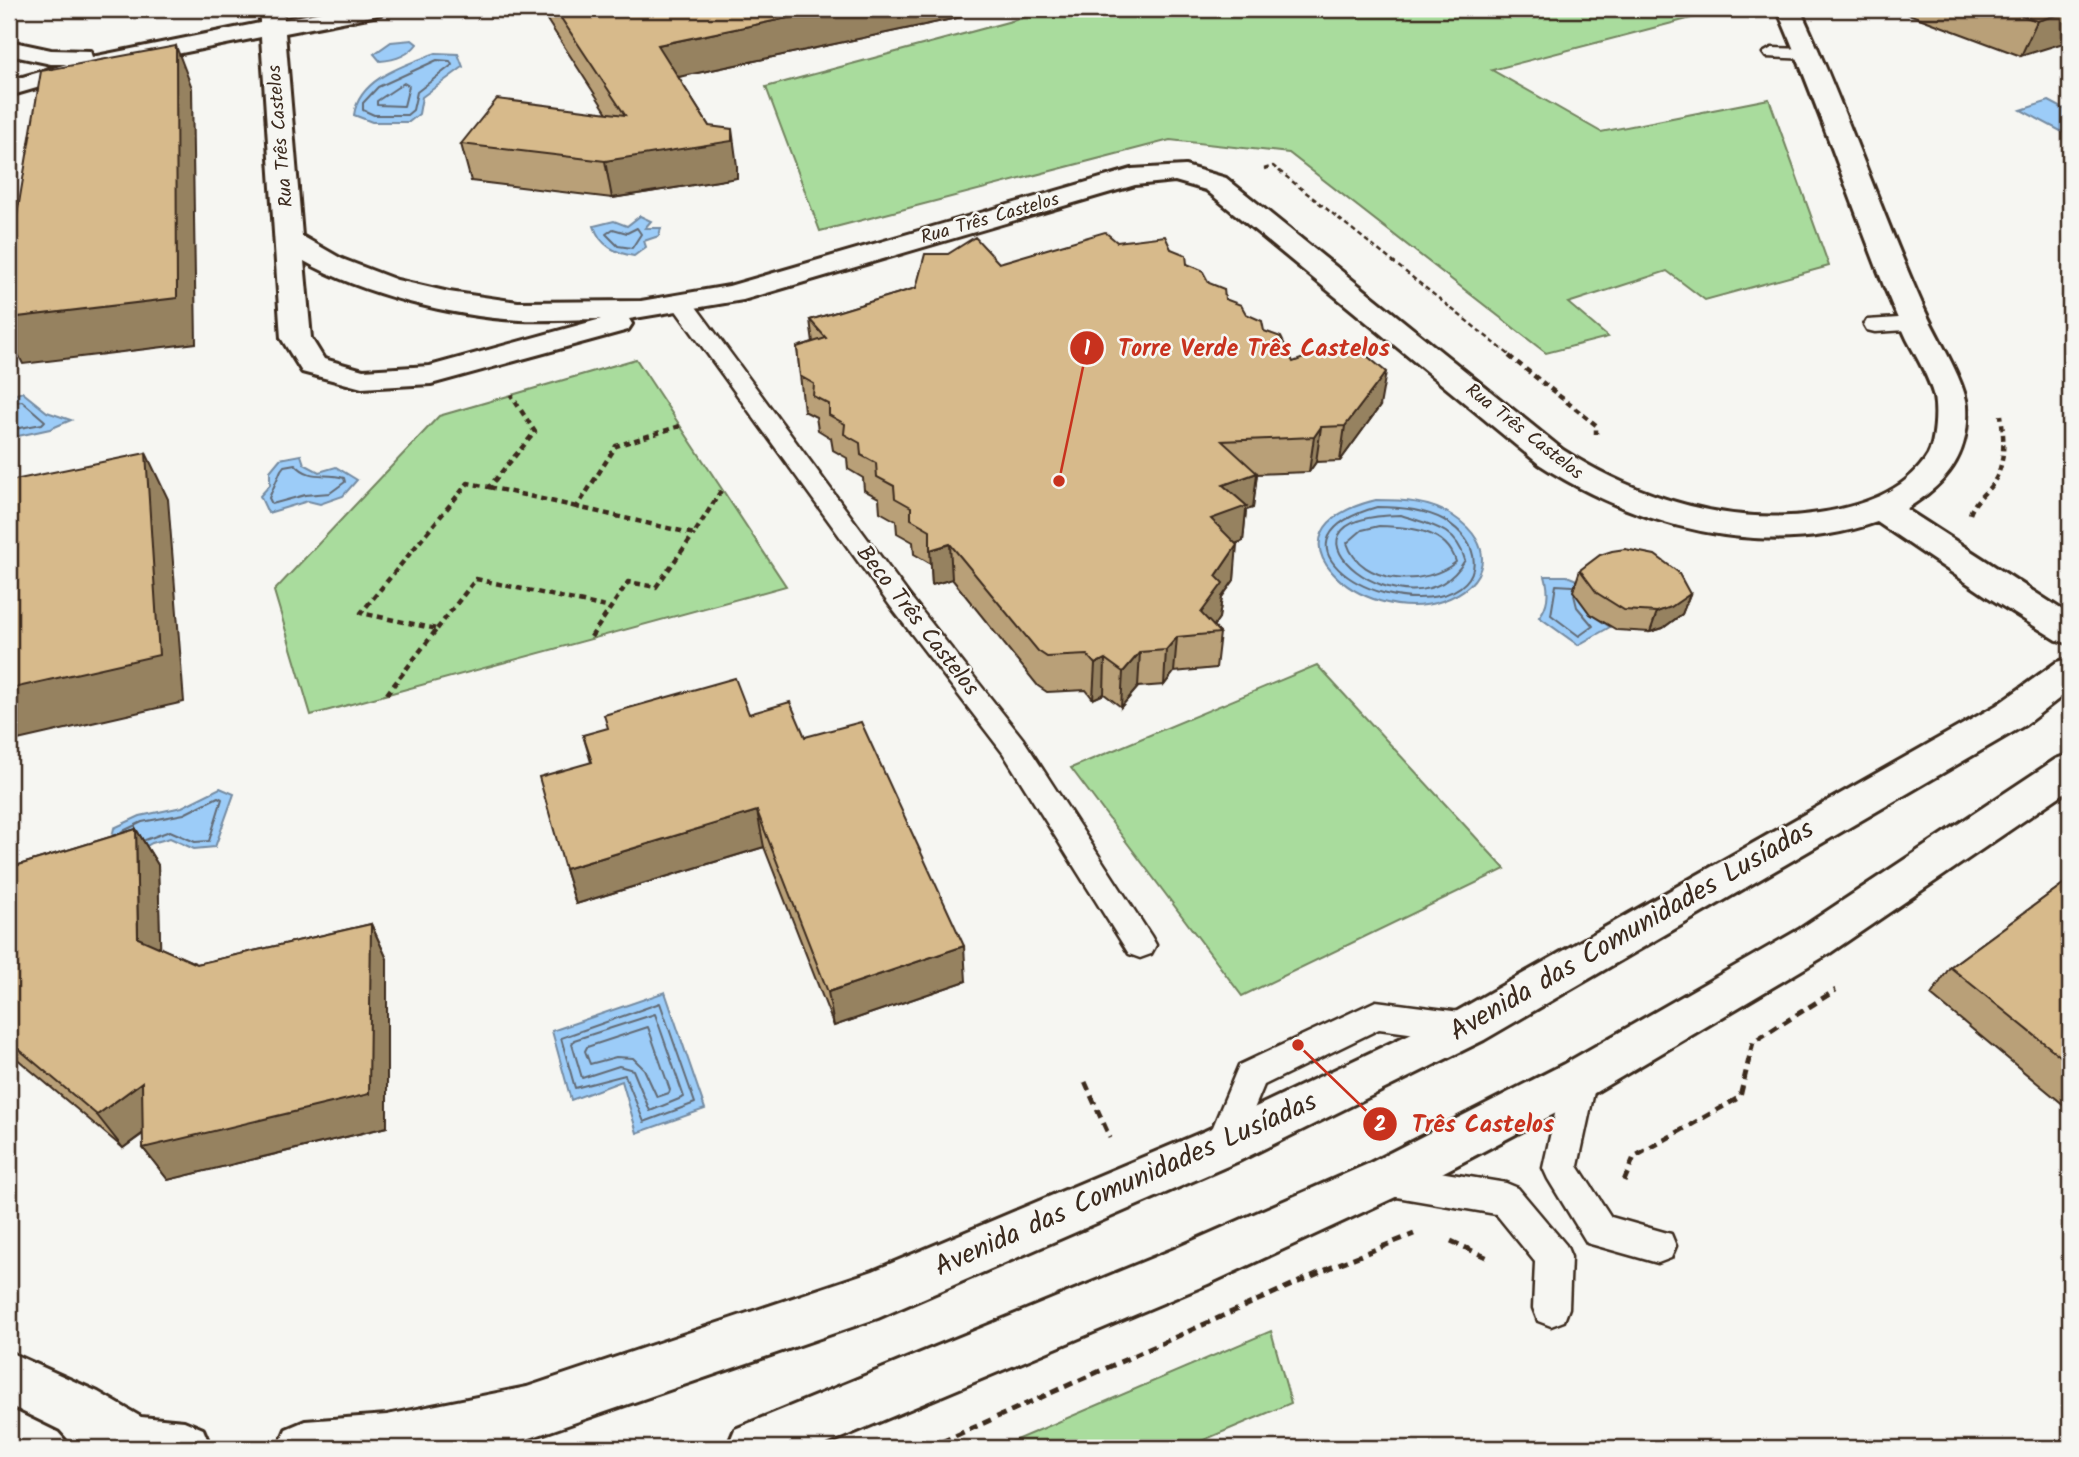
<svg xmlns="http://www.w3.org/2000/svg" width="2079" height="1457" font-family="Kalam,sans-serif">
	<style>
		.green { fill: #a9dc9d; stroke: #72835e; stroke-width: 2 }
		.water { fill: #9cccf8; stroke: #758ba1; stroke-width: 2 }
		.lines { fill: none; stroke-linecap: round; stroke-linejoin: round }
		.shore { stroke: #626b75; stroke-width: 2 }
		.service-casing { stroke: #3b2a1e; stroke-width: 5 }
		.minor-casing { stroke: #3b2a1e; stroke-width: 6 }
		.secondary-casing { stroke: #3b2a1e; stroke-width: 6 }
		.path-far2 { stroke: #3b2a1e; stroke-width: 2.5; stroke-dasharray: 5 3.5; stroke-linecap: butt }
		.path-far1 { stroke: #3b2a1e; stroke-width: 4.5; stroke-dasharray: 6 4.5; stroke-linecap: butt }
		.path { stroke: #3b2a1e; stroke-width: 5; stroke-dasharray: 9 6; stroke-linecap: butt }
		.service { fill: #f6f6f2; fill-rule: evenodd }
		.minor { fill: #f6f6f2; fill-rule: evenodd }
		.secondary { fill: #f6f6f2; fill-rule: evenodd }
		.wall { fill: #b9a078; stroke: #3b2a1e; stroke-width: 2 }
		.shaded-wall { fill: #968261; stroke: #3b2a1e; stroke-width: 2 }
		.building { fill: #d7ba8b; stroke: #3b2a1e; stroke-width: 2 }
		.labels { text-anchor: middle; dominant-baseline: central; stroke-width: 5; stroke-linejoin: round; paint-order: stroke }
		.far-street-label { font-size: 19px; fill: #3b2a1e; stroke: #f6f6f2 }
		.street-label { font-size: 23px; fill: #3b2a1e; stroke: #f6f6f2 }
		.near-street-label { font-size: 28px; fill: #3b2a1e; stroke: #f6f6f2 }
		.leader { fill: none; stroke: #c8321e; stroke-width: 2.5 }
		.callout-dot { fill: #c8321e; stroke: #f6f6f2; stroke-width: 2.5 }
		.mark-label { font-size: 21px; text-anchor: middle; font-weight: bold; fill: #fff }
		.callout-label { font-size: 24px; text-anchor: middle; font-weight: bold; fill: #c8321e; stroke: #f6f6f2; stroke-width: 5; stroke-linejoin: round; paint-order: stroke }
	</style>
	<rect width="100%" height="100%" fill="#f6f6f2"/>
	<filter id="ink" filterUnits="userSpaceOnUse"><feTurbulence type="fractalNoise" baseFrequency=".0143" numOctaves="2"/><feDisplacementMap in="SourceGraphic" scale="14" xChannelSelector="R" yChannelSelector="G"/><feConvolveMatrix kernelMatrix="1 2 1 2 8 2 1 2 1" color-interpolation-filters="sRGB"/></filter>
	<g filter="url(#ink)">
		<!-- green -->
		<g class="green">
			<path d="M1032,9H1726L1492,70L1601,132L1769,99L1829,266L1705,300L1667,271L1568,303L1608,337L1546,353L1289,153L1170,140L820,231L766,87L1034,15Z"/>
			<path d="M636,359L786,586L311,715L274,591L439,416Z"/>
			<path d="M1317,665L1505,869L1242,996L1071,768Z"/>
			<path d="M1271,1331L1291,1403L1185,1448H997Z"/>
		</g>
		<!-- water -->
		<g class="water">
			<path d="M412,40L417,44C408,56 395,60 380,61L374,54L391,42Z"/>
			<path d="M436,53L458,54L463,67L422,97L419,114L409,122H372L354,115C359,78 405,65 436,53Z"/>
			<path d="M2049,101L2070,112V136L2021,110Z"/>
			<path d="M640,216L651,221L645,228H661L659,236L644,241L646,247L634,256C616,253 600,246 594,226L614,221L627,226Z"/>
			<path d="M22,392L47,412L71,420L50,429L9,438V397Z"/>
			<path d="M301,455L304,464L319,472L336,467L357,480L343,496L320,504L308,501L268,513L260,496L270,485V471L280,459Z"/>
			<path d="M1376,500C1402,500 1430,501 1453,516C1497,545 1489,585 1442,601C1362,629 1251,530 1376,500Z"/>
			<path d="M1545,576H1567L1584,583L1590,614L1610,627L1578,645L1539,617C1549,605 1549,590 1545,576Z"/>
			<path d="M220,788L234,794L215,847L194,849L170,838L152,843L126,858L110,847L114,828L140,816L182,807Z"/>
			<path d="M665,992L705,1109L637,1133L622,1081L571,1100L552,1031Z"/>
		</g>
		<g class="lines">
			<!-- shore -->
			<g class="shore">
				<path d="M437,60L450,61L452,65L417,92L413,110L407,115H374L363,110V103L378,87Z"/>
				<path d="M404,83L409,86L404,106L377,105V101Z"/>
				<path d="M637,228L641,234L632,248L618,246L606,234L613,229L627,233Z"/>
				<path d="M9,403L22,401L45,421L42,424L9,430"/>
				<path d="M295,464C310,481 325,472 344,478L345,482L330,493L305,495L272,504L269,498L281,470L284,466Z"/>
				<path d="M1377,507C1400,507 1424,509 1444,520C1482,542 1487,585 1439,596C1367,611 1264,539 1377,507Z"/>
				<path d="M1401,515C1430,525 1456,527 1465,560C1414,648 1247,517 1401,515Z"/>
				<path d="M1379,526C1408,527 1447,529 1456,562C1426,587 1361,586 1347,543L1362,530Z"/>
				<path d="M1573,586L1556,585L1551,615L1579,636L1593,626L1577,607L1574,595"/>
				<path d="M121,832L142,822L184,814L218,797L222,799L209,841L195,842L170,831L145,840"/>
				<path d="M660,1003L695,1103L644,1122L625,1075L575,1088L561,1038Z"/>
				<path d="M655,1014L684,1097L650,1111L633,1070L619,1066L582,1078L572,1044L574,1040Z"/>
				<path d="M648,1027L670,1090L669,1093L657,1097L644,1069L633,1058L616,1057L590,1064L585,1051L587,1047Z"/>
			</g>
			<defs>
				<g id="service">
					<path d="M1772,48L1809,49L1818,54L1809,59L1766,57L1763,53Z"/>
					<path d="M683,299L691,300L909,595L1023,739L1151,936L1156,945L1151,954L1140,958L1129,954L1003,753L891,607L672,305L675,300Z"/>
					<path d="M1915,317L1923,319L1926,324L1923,329L1875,332L1867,330L1864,325L1867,320Z"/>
					<path d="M1376,1001L1468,1013L1480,1017L1484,1027L1480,1037L1468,1041L1379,1029L1264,1085L1234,1157L1222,1161L1210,1157L1205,1146L1239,1065Z"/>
					<path d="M1580,1063L1592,1068L1597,1078L1578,1166L1611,1217L1671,1234L1676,1246L1671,1258L1658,1263L1587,1243L1548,1179L1543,1168L1563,1078L1568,1068Z"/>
					<path d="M1385,1163L1506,1183L1518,1188L1566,1245L1571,1257L1569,1308L1564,1321L1551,1326L1538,1321L1533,1308L1535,1262L1496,1214L1385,1195L1373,1190L1368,1179L1373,1168Z"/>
				</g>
				<path id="minor" d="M260,9H282L284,19L339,9H385L381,14L373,16L285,33L302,236L342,259L397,280L449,292L518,302L641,301L729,286L1132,169L1185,166L1226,178L1563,450C1638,498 1729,527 1819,513C1859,507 1906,492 1928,455C1935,442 1937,412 1934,397C1929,377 1917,358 1907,339C1899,322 1892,304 1884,286C1848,194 1816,100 1777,9H1800C1845,106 1879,207 1922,304C1933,331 1965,380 1967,406C1970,456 1946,484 1906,509L2070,615V644L2057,640L1988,597L1877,522C1765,561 1636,527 1539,464L1206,190L1175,181L1135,185L743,300L629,319L632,324L628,330L431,384L362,388L302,372L281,338L261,37L102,69L9,96V81L67,64H51L9,55V41L51,50L90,51L92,57L260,23ZM304,261C361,294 454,317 520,320C547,321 574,319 601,319L430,366L363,370L324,359L311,338Z"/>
				<g id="secondary">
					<path d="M2070,658V690L2025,725L1484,1040L1239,1161L878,1318L527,1439L485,1448H278L286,1429L305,1421L387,1415L527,1387L873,1271L1205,1131L1452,1014L1997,705L2057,662Z"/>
					<path d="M2070,754V789L1830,953L1596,1092L1402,1194L1208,1284L817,1448H727L735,1429L1172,1250L1368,1164L1564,1064L1800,929L2056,759Z"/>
					<path d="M9,1352L98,1392L141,1417L184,1421L203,1429L211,1448H76L60,1430L9,1405Z"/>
				</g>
			</defs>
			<!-- service casing -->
			<use href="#service" class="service-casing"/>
			<!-- minor casing -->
			<use href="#minor" class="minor-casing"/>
			<!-- secondary casing -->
			<use href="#secondary" class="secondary-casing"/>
			<!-- path-far2 -->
			<path class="path-far2" d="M1264,169L1273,166L1512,357"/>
			<!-- path-far1 -->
			<g class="path-far1">
				<path d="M1509,356L1596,425V434"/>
				<path d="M680,426L616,446L577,507L694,534L722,489"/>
				<path d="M489,487L577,507"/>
				<path d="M1970,514C1974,502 1982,496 1990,487C2007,467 2004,438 2001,415"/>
				<path d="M437,629L476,579L611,608"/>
				<path d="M591,637L628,582L656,587L694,534"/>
				<path d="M387,694L437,629L361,613L468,483L489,487L535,432L511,395"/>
			</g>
			<!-- path -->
			<g class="path">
				<path d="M1085,1082L1110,1138"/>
				<path d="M1624,1181L1634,1157L1740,1097L1753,1042L1836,990"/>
				<path d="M1451,1241L1490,1259"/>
				<path d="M928,1448L1341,1263L1414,1234"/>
			</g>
			<!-- service -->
			<use href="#service" class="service"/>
			<!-- minor -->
			<use href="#minor" class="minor"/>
			<!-- secondary -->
			<use href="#secondary" class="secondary"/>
		</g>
		<!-- wall -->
		<g class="wall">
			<path d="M540,9H962V17L678,77L709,126L737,166V178L612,198L471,181L461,144L607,113Z"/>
			<path d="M1895,9H2070L2021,56Z"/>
			<path d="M1117,242L1171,249L1225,299L1246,314L1293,362L1380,406L1340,461L1316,462L1309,472L1257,474L1253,508L1246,510L1243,541L1236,544L1234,580L1222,597L1219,618L1213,626L1220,633L1216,668L1174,672L1164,685L1138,687L1121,707L1104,694L1093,699L1086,690L1047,692L1038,686L952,579L932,585L931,564L914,554L913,542L897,533L896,521L880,512L879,498L864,490L863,478L848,469L847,458L833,450L831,438L818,430L816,417L804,411L797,347L813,342L810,320L999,263Z"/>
			<path d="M1580,570L1690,594L1682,614L1663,628L1650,632L1617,630L1590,614L1573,591Z"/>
			<path d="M749,714L805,737L966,981L834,1026L764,847L576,904L565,869L591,762L583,735Z"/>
			<path d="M136,829L158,865L160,948L197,964L371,924L387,959V1127L168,1180L143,1148V1134L123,1148L9,1052V868Z"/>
			<path d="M2070,879V1110L1931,995L1950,967Z"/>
		</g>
		<!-- shaded-wall -->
		<g class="shaded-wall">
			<path d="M831,9H962V17L664,80L658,45Z"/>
			<path d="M2070,11V41L2021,56L2037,21Z"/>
			<path d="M176,46L192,88L196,343L23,364L9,337V318Z"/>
			<path d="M732,129L737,166V178L612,198L605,161Z"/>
			<path d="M1386,372L1380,406L1340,461L1345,426Z"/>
			<path d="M1321,427L1316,462L1309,472L1314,437Z"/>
			<path d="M146,453L168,499L184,702L9,742V689Z"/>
			<path d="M1257,473L1253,508L1246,510L1243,541L1208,554L1211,519L1223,485Z"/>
			<path d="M950,544L952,579L932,585L930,550Z"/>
			<path d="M1237,545L1234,580L1222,597L1219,618L1208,634L1201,613L1216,576Z"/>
			<path d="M1690,594L1682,614L1663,628L1650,632L1657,612Z"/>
			<path d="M1177,637L1174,672L1164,685L1166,650Z"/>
			<path d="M1140,652L1138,687L1121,707L1123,672Z"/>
			<path d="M1105,659L1104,694L1093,699L1095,664Z"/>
			<path d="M757,811L764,847L576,904L565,869Z"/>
			<path d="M136,829L158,865L161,973L138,938Z"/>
			<path d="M371,924L387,959V1127L168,1180L143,1148Z"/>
			<path d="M964,946L966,981L834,1026L828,992Z"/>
			<path d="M142,1082L166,1116L123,1148L97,1115Z"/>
		</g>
		<!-- building -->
		<g class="building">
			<path d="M555,9H831L658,45L709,126L732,129V141L605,161L461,144L497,99L625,115Z"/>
			<path d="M2002,9H2070V11L2037,21Z"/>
			<path d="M176,46L177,298L9,318V263L41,71Z"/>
			<path d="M1105,232L1117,242L1165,236L1171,249L1186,255L1187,264L1202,270L1209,283L1224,289L1225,299L1241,305L1246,314L1262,321L1264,331L1281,337L1293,362L1334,347L1345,356L1360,350L1386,372L1345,426L1321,427L1314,437L1222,441L1257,473L1223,485L1247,506L1211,519L1237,545L1216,576L1223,583L1201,613L1220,633L1177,637L1166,650L1140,652L1123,672L1105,659L1095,664L1087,655L1047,657L1038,651L950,544L930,550V530L911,519V507L895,498L894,486L877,477L876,463L861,455L860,443L844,434L845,424L829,415V404L813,396L814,384L800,376L797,347L826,338L810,320L916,288L925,254H948L975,237L999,263Z"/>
			<path d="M146,453L159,655L9,689V481Z"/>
			<path d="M1625,549L1655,555L1678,572L1690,594L1671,607L1657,612L1624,610L1597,593L1580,570L1600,555L1612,551Z"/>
			<path d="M735,678L749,714L790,702L805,737L861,722L964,946L828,992L757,811L565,869L539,777L592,762L583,735L608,728L604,715Z"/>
			<path d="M136,829L138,938L197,964L371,924L369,1094L143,1148L142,1082L97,1115L9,1041V868Z"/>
			<path d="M2070,879V1064L1950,967Z"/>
		</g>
	</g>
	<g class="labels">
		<!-- far-street labels -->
		<g class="far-street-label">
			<text transform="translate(281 136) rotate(-95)">Rua Três Castelos</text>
			<text transform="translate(990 219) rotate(-16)">Rua Três Castelos</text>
			<text transform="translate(1524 432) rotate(38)">Rua Três Castelos</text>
		</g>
		<!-- street labels -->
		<g class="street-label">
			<text transform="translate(917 621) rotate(52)">Beco Três Castelos</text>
		</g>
		<!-- near-street labels -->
		<g class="near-street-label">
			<text transform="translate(1632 931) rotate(-30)">Avenida das Comunidades Lusíadas</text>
			<text transform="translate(1126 1185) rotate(-24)">Avenida das Comunidades Lusíadas</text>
		</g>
	</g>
	<!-- callouts -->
	<path class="leader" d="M1059 481L1087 348M1298 1045L1380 1124"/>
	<g class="callout-dot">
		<circle cx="1059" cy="481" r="7"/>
		<circle cx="1298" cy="1045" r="7"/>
		<circle cx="1087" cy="348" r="18"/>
		<circle cx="1380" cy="1124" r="18"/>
	</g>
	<g class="mark-label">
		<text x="1087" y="355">1</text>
		<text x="1380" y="1131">2</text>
	</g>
	<g class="callout-label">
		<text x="1254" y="356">Torre Verde Três Castelos</text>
		<text x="1483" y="1132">Três Castelos</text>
	</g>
	<!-- margin -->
	<rect width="2079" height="1457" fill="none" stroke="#f6f6f2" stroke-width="35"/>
	<rect x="18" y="18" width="2044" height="1422" fill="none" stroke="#3b2a1e" stroke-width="2.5" filter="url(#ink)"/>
</svg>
